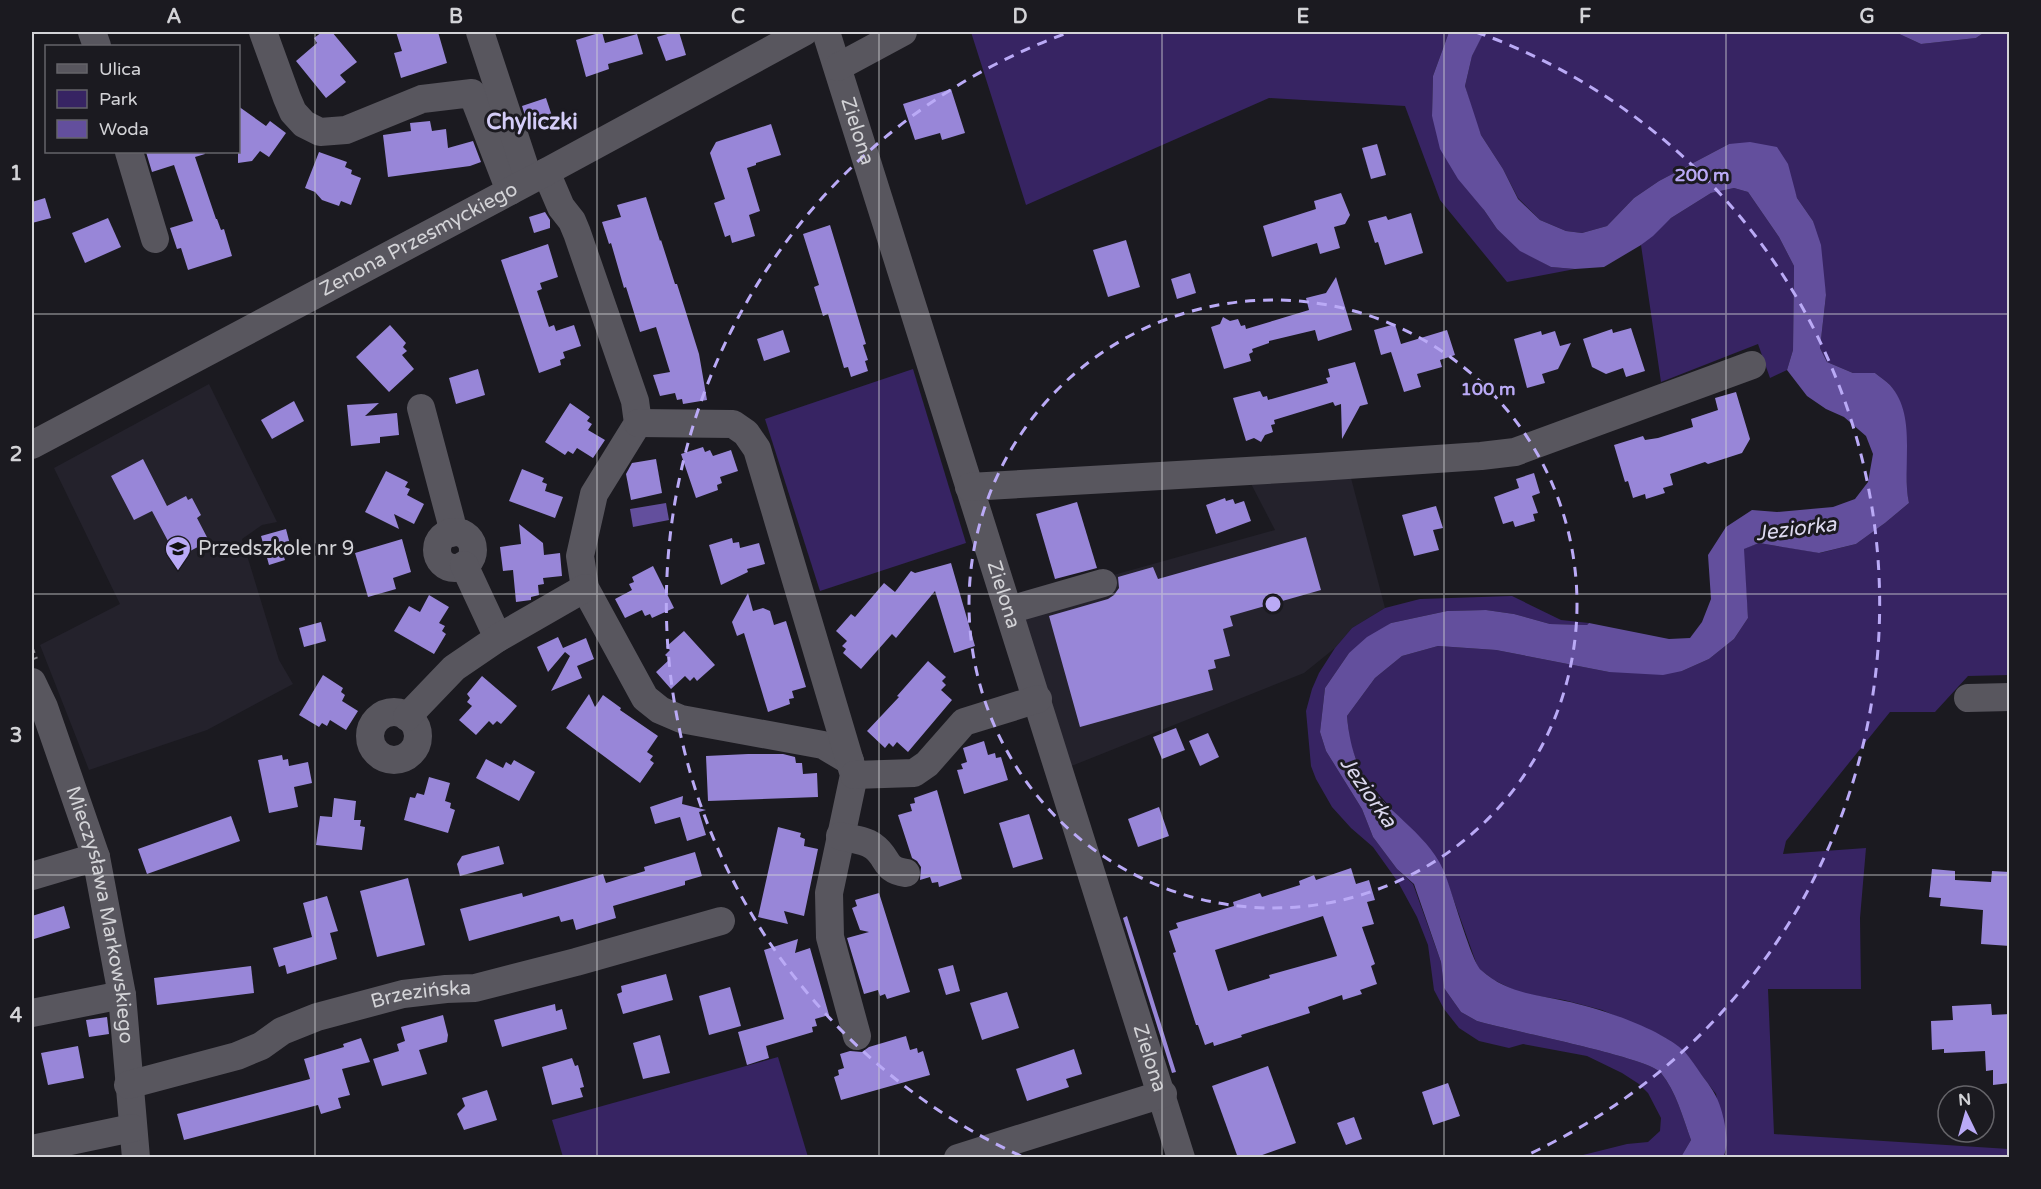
<svg xmlns="http://www.w3.org/2000/svg" width="2041" height="1189" font-family="'Varela Round',sans-serif">
	<style>
		.built { fill: #24222c }
		.green { fill: #372463 }
		.water { fill: #634f9d }
		.building { fill: #9886d8; fill-rule: evenodd }
		.lines { fill: none; stroke-linecap: round; stroke-linejoin: round }
		.path { stroke: #7f7e83; stroke-width: 4; stroke-dasharray: 4.5 4.5; stroke-linecap: butt }
		.minor { stroke: #58565e; stroke-width: 28 }
		.grid { fill: none; stroke: #d3d3d7; stroke-width: 1.5; stroke-opacity: 0.55 }
		.ring { fill: none; stroke: #baaaf6; stroke-width: 3; stroke-dasharray: 10 8 }
		.labels { text-anchor: middle; dominant-baseline: central; stroke-width: 6; stroke-linejoin: round; paint-order: stroke }
		.street-label { font-size: 20px; fill: #d3d3d7; stroke: #1b1a20 }
		.poi-label { font-size: 20px; fill: #d3d3d7; stroke: #1b1a20; text-anchor: start }
		.water-label { font-size: 21px; font-style: italic; fill: #dcd9ef; stroke: #1b1a20 }
		.quarter-label { font-size: 22px; font-weight: bold; fill: #d4cdf8; stroke: #1b1a20 }
		.centre { fill: #baaaf6; stroke: #1b1a20; stroke-width: 3 }
		.ring-label { font-size: 18px; text-anchor: middle; font-weight: bold; fill: #baaaf6; stroke: #1b1a20; stroke-width: 6; stroke-linejoin: round; paint-order: stroke }
		.neatline { fill: none; stroke: #d3d3d7; stroke-width: 2 }
		.grid-label { font-size: 20px; text-anchor: middle; font-weight: bold; fill: #d3d3d7 }
	</style>
	<rect width="100%" height="100%" fill="#1b1a20"/>
	<!-- built -->
	<g class="built">
		<path d="M209,384L277,522L262,525L242,539L279,660L293,684L207,730L89,770L40,645L120,604L54,468Z"/>
		<path d="M1247,476L1351,478L1385,608L1352,628L1335,648L1304,673L1064,769L1013,603L1275,530Z"/>
	</g>
	<!-- green -->
	<g class="green">
		<path d="M971,32H1449L1433,76L1432,116L1484,210L1497,229L1520,250L1551,267L1575,269L1507,282L1440,200L1405,106L1269,98L1026,205Z"/>
		<path d="M1483,32H1895L1921,44L1976,38L1985,32H2009V675L1968,676L1935,712H1890L1786,841L1783,854L1866,848L1860,918L1861,989H1768L1774,1134L2009,1149V1157H1723L1726,1152L1716,1094L1684,1052L1664,1037L1602,1010L1564,1000L1520,993L1494,980L1478,968L1442,867L1364,777L1350,745L1347,716L1375,678L1402,656L1438,646L1496,650L1609,672L1682,671L1709,659L1734,639L1748,618L1743,549L1759,543L1820,553L1856,544L1885,523L1909,503C1902,470 1913,411 1890,385C1886,381 1880,377 1875,373H1853L1827,362L1820,348L1826,295L1813,221L1797,198L1792,184L1729,144L1659,181L1634,198L1607,226L1582,233L1566,231L1540,220L1518,198L1503,169L1481,135L1474,117L1465,86L1472,56Z"/>
		<path d="M1734,188L1748,192L1779,237L1794,266L1793,350L1787,370L1770,378L1758,344L1661,382L1641,245L1671,218L1711,193Z"/>
		<path d="M913,369L966,543L820,591L765,419Z"/>
		<path d="M1512,596L1561,620L1589,623L1587,625L1550,624L1514,614L1486,610L1447,611L1391,623L1349,653L1325,688L1320,732L1326,751L1362,809L1373,837L1397,869L1413,884L1441,962L1444,988L1461,1012L1477,1021C1506,1030 1649,1057 1661,1073C1676,1091 1683,1118 1691,1140L1681,1157H1575L1627,1144L1648,1142L1660,1131L1661,1118L1648,1093L1639,1084L1622,1073L1587,1056L1523,1044L1509,1048L1479,1041L1459,1028L1444,1009L1434,990L1428,945L1417,917L1398,882L1373,847L1351,828L1332,807L1316,779L1311,766L1306,711L1312,689L1319,673L1335,648L1352,628L1385,608L1420,599Z"/>
		<path d="M778,1057L808,1157H563L552,1120Z"/>
	</g>
	<!-- water -->
	<g class="water">
		<path d="M1449,32H1484L1472,56L1465,86L1481,135L1503,169L1518,199L1540,220L1566,231L1582,233L1607,226L1634,198L1659,181L1729,144L1750,142L1777,147L1788,164L1797,198L1813,221L1821,245L1826,295L1820,348L1827,362L1853,373H1875C1880,377 1886,381 1890,385C1918,417 1901,466 1909,503L1885,523L1856,544L1819,553L1759,543L1744,549L1748,618L1734,639L1709,659L1682,671L1663,675L1609,672L1496,650L1438,646L1402,656L1375,678L1347,716C1349,738 1353,757 1364,776C1384,811 1425,831 1443,869C1451,887 1471,961 1481,970C1507,993 1533,994 1565,1001C1599,1008 1660,1028 1685,1052C1691,1059 1696,1067 1701,1074C1710,1086 1717,1095 1721,1109C1725,1122 1730,1146 1723,1157H1678H1681L1691,1140C1683,1118 1676,1091 1661,1073C1649,1057 1506,1030 1477,1021L1461,1012L1444,988L1441,962L1414,884L1397,869L1373,837L1362,809L1326,751L1320,732L1325,688L1349,653L1367,637L1391,623L1447,611L1486,610L1514,614L1550,624L1587,625L1589,623L1669,639L1690,638L1702,622L1711,599L1708,555L1726,527L1752,510L1777,512L1833,507L1855,499L1868,482L1873,454L1866,436L1844,417L1826,409L1807,396L1787,370L1793,350L1794,266L1779,237L1748,192L1734,188L1711,193L1671,218L1653,236L1641,245L1604,267L1575,269L1551,267L1520,251L1497,229L1484,210L1458,179L1440,149L1432,116L1433,76Z"/>
		<path d="M1895,32H1985L1976,38L1921,44Z"/>
		<path d="M666,503L669,520L633,527L630,509Z"/>
	</g>
	<!-- building -->
	<g class="building">
		<path d="M322,32H332L357,62L340,75L346,82L326,98L296,61L317,43L314,38Z"/>
		<path d="M396,32H438L447,63L401,78L394,53L402,51Z"/>
		<path d="M602,32L605,43L637,34L643,54L608,64L609,69L586,77L576,40Z"/>
		<path d="M674,32H679L686,55L666,61L657,37Z"/>
		<path d="M951,89L965,133L942,140L940,133L915,140L903,104Z"/>
		<path d="M546,98L552,116L545,118L547,122L529,128L522,106Z"/>
		<path d="M238,106L266,126L270,121L286,133L269,157L260,151L252,161L238,163Z"/>
		<path d="M430,121L432,131L446,129L448,148L473,141L481,162L470,166L388,177L383,135L411,131L410,123Z"/>
		<path d="M771,124L781,155L756,163V165L747,168L760,211L749,215L755,236L732,243L730,235L725,237L714,203L725,199L710,153L716,142Z"/>
		<path d="M1377,144L1386,175L1371,179L1362,148Z"/>
		<path d="M146,152H204L205,154L195,157L216,219H217L221,230L224,229L232,256L188,270L181,248L177,249L170,228L193,221L174,165L152,172Z"/>
		<path d="M319,152L347,162L345,167L352,170L351,174L361,178L351,205L341,201L339,206L322,200L315,192L305,188Z"/>
		<path d="M1341,193L1350,215L1345,224L1334,227L1340,248L1320,254L1317,243L1272,257L1263,226L1316,209L1314,201Z"/>
		<path d="M646,197L660,241L661,240L675,284H677L684,306L699,354L707,400L683,404L682,399L677,400L675,393L660,396L653,375L670,372L656,327L640,332L626,287L624,288L611,243L609,244L602,222L621,217L617,205Z"/>
		<path d="M45,198L51,218L32,223V202Z"/>
		<path d="M545,212L550,220V228L534,233L529,217Z"/>
		<path d="M1411,213L1423,253L1385,265L1378,242L1375,243L1368,221L1386,216L1388,220Z"/>
		<path d="M108,218L121,247L85,263L72,233Z"/>
		<path d="M830,225L866,344L863,345L868,360L865,361L868,371L851,377L848,367L844,368L828,314L823,316L814,287L819,285L803,234Z"/>
		<path d="M1126,240L1140,287L1108,297L1093,250Z"/>
		<path d="M548,244L558,277L540,283L542,289L537,291L549,327L554,325L556,331L574,325L581,346L563,352L565,358L560,360L561,365L539,373L501,260Z"/>
		<path d="M1190,273L1196,293L1177,299L1171,279Z"/>
		<path d="M1336,277L1352,330L1318,341L1315,330L1269,341V343L1252,349L1253,352L1249,354L1251,361L1224,369L1211,327L1220,324L1223,317L1230,321L1238,319L1241,326L1245,325L1246,329L1309,310L1306,298L1326,293Z"/>
		<path d="M1395,324L1401,344L1447,330L1455,355L1440,360L1442,367L1417,374L1421,387L1404,392L1391,352L1381,355L1374,330Z"/>
		<path d="M390,325L406,343L403,347L407,351L402,355L414,369L389,392L356,357Z"/>
		<path d="M1631,328L1645,371L1626,377L1623,368L1606,374L1592,367L1583,339L1612,329L1613,333Z"/>
		<path d="M783,330L790,352L764,361L757,339Z"/>
		<path d="M1541,331L1542,335L1555,331L1560,346L1571,343L1558,369L1542,374L1545,383L1527,388L1514,339Z"/>
		<path d="M1355,362L1368,404L1360,406L1342,439L1341,404L1335,406L1333,402L1274,420L1275,424L1271,425L1273,432L1265,435L1261,442L1254,438L1246,441L1233,398L1260,391L1263,397L1267,396L1268,400L1328,383L1326,378L1330,377L1328,369Z"/>
		<path d="M478,369L485,395L456,404L449,378Z"/>
		<path d="M1736,392L1750,439L1742,453L1708,464L1705,462L1670,474L1673,485L1663,488L1665,493L1646,499L1645,494L1633,498L1628,481L1625,482L1614,445L1643,436L1645,440L1658,438L1693,427L1691,419L1718,410L1715,398Z"/>
		<path d="M294,401L304,421L272,439L261,420Z"/>
		<path d="M379,403L365,416L397,413L399,435L380,437V443L351,446L347,405Z"/>
		<path d="M570,403L590,417L587,421L592,424L588,430L605,440L593,458L577,448L573,454L568,451L565,455L545,442Z"/>
		<path d="M703,447L705,452L710,450L713,456L731,450L738,471L720,477L722,483L717,485L718,490L696,498L681,454Z"/>
		<path d="M143,459L167,506L186,496L188,500L192,498L201,515L197,518L209,541L177,558L152,511L134,520L111,476Z"/>
		<path d="M656,459L662,493L631,500L626,474L632,463Z"/>
		<path d="M522,469L544,478L542,482L547,484L545,491L563,497L555,518L509,501Z"/>
		<path d="M386,471L408,482L405,487L410,489L407,495L424,504L414,524L394,514L399,529L365,512Z"/>
		<path d="M1534,473L1540,493L1532,496L1538,513L1533,514L1535,521L1515,527L1513,521L1503,524L1494,497L1519,488L1516,479Z"/>
		<path d="M1225,498L1226,501L1233,499L1235,504L1244,501L1251,521L1216,534L1206,505Z"/>
		<path d="M1077,502L1097,568L1055,579L1036,514Z"/>
		<path d="M1436,506L1443,528L1433,530L1439,550L1414,556L1402,515Z"/>
		<path d="M519,524L543,543L544,555L560,553L562,576L543,578L544,584L538,585L539,595L531,597V600L516,602L513,570L503,571L500,547L521,544Z"/>
		<path d="M286,529L292,552L283,554L285,560L269,565L261,536Z"/>
		<path d="M1306,537L1321,590L1230,616L1233,626L1223,629L1230,656L1214,660L1216,668L1208,670L1213,690L1080,727L1049,616L1108,599L1114,595L1119,588L1118,577L1153,567L1158,579Z"/>
		<path d="M732,538L733,543L739,542L740,548L759,543L765,564L747,569L748,572L721,585L709,545Z"/>
		<path d="M402,539L411,572L393,578L396,589L368,597L355,553Z"/>
		<path d="M951,563L975,646L954,653L935,591L896,638L892,634L861,669L843,653L846,649L842,646L847,641L836,631L851,614L855,617L884,583L895,592L911,571L915,573Z"/>
		<path d="M653,566L674,608L652,618L650,614L645,616L642,610L625,618L615,599L632,590L629,584L634,582L632,577Z"/>
		<path d="M748,593L753,611L763,608L770,611L774,625L786,621L806,687L792,691L794,698L789,699L790,704L768,712L744,633L737,636L732,622Z"/>
		<path d="M429,595L449,607L439,623L445,626L442,631L446,634L434,654L394,631L409,606L420,612Z"/>
		<path d="M321,622L326,641L304,647L299,628Z"/>
		<path d="M684,631L715,665L697,681L694,677L690,681L685,676L671,689L656,672L670,659L665,655L670,650L666,647Z"/>
		<path d="M558,637L563,648L586,638L594,659L577,666L582,678L551,691L570,656L565,652L548,672L537,647Z"/>
		<path d="M928,661L946,677L942,681L946,685L941,690L952,700L908,752L897,742L893,747L889,743L885,748L867,731L899,697L897,696Z"/>
		<path d="M323,675L343,688L341,692L345,695L342,701L358,711L346,730L330,720L327,726L322,723L319,727L299,715Z"/>
		<path d="M482,676L517,706L501,724L497,721L493,725L489,721L476,735L459,720L472,706L467,702L470,698L467,694Z"/>
		<path d="M589,694L595,707L603,695L621,708L620,710L658,736L647,752L653,756L650,760L654,763L640,783L566,728Z"/>
		<path d="M1176,728L1185,750L1162,759L1153,737Z"/>
		<path d="M1208,733L1219,757L1200,766L1189,741Z"/>
		<path d="M984,741L988,755L995,753L996,758L1001,757L1008,780L964,794L957,770L963,769L961,764L967,762L963,748Z"/>
		<path d="M748,754H783L795,757L796,763H802L803,774L817,773L818,797L708,801L706,756Z"/>
		<path d="M282,755L283,760L288,759L289,766L308,762L312,783L294,787L298,807L269,813L258,760Z"/>
		<path d="M486,759L503,768L506,762L511,765L514,760L535,772L519,801L476,778Z"/>
		<path d="M429,777L450,783L445,801L451,803L450,808L455,810L448,833L404,820L410,797L415,798L417,793L424,795Z"/>
		<path d="M937,790L962,879L939,887L938,882L932,883L930,877L920,880L921,867L917,861L912,858L898,815L912,811L910,804L915,803L914,798Z"/>
		<path d="M683,796L682,804L706,810L699,812L706,835L687,841L680,817L655,824L650,807Z"/>
		<path d="M334,798L356,801L354,820H361L360,826L365,827L362,850L316,845L320,816L332,817Z"/>
		<path d="M1159,807L1169,836L1138,847L1128,819Z"/>
		<path d="M1029,814L1043,859L1013,868L999,823Z"/>
		<path d="M231,816L240,841L147,874L138,849Z"/>
		<path d="M778,827L801,833L800,837L805,839L804,846L818,849L804,916L784,911L788,924L758,917Z"/>
		<path d="M499,846L504,864L460,876L457,864L462,856Z"/>
		<path d="M695,852L702,876L685,881V885L613,906L616,918L576,930L573,919L561,922L559,916L469,941L460,909L522,893L523,897L603,874L606,883L645,871L644,867Z"/>
		<path d="M1351,868L1356,884L1369,880L1375,900L1367,902L1374,924L1362,927L1375,964L1371,966L1377,984L1360,990L1362,994L1343,1000L1342,995L1308,1007L1310,1013L1241,1035L1242,1037L1214,1046L1213,1042L1205,1045L1198,1025H1196L1173,953L1176,952L1169,931L1178,928L1176,923L1234,906L1233,902L1260,893L1262,897L1300,885L1299,881L1314,875L1316,880ZM1323,916L1337,956L1269,975L1270,978L1228,991L1215,950Z"/>
		<path d="M1932,869L1955,871V880L1991,882L1992,871L2010,872V946L1981,944L1983,910L1940,906L1941,898L1929,897Z"/>
		<path d="M408,878L425,945L377,957L360,891Z"/>
		<path d="M879,893L910,992L887,999L885,994L880,996L878,990L864,994L847,938L869,932L860,930L852,908L857,906L855,900Z"/>
		<path d="M327,896L338,931L330,933L337,959L287,974L285,965L279,967L273,948L312,937L303,903Z"/>
		<path d="M64,906L70,928L34,939L32,930V916Z"/>
		<path d="M1127,916L1176,1072L1172,1073L1123,918Z"/>
		<path d="M798,939L795,953L810,948L829,1015L815,1019L817,1026L812,1027L813,1032L766,1046L769,1058L747,1065L738,1032L784,1019L764,950Z"/>
		<path d="M953,965L960,991L946,995L938,969Z"/>
		<path d="M251,966L254,993L157,1005L154,978Z"/>
		<path d="M666,974L673,1000L623,1014L617,994L622,992L621,986Z"/>
		<path d="M730,987L741,1026L709,1035L699,996Z"/>
		<path d="M1007,992L1019,1028L982,1040L970,1003Z"/>
		<path d="M555,1004L556,1011L562,1009L567,1029L502,1047L494,1020Z"/>
		<path d="M1991,1004L1992,1015L2010,1014V1083L1993,1085V1070L1986,1071L1985,1051L1944,1053V1049L1932,1050L1931,1021L1953,1020L1952,1006Z"/>
		<path d="M443,1015L448,1035L447,1042L419,1050L427,1074L382,1086L373,1059L399,1051L397,1044L405,1041L401,1027Z"/>
		<path d="M107,1017L109,1034L89,1037L86,1020Z"/>
		<path d="M660,1035L670,1073L643,1079L633,1043Z"/>
		<path d="M906,1036L910,1050L917,1048L918,1053L923,1051L930,1075L841,1100L834,1077L839,1075L838,1070L844,1068L840,1054L850,1051L862,1052L869,1047Z"/>
		<path d="M361,1038L370,1062L342,1069L350,1095L338,1098L341,1108L321,1114L318,1105L184,1140L177,1114L310,1079L304,1059L344,1047L343,1044Z"/>
		<path d="M78,1046L84,1078L48,1085L41,1053Z"/>
		<path d="M1074,1049L1082,1074L1066,1079L1069,1087L1027,1101L1016,1069Z"/>
		<path d="M572,1058L575,1066L578,1065L584,1087L580,1088L583,1097L552,1105L542,1067Z"/>
		<path d="M1268,1066L1296,1143L1254,1158H1238L1212,1086Z"/>
		<path d="M1448,1083L1460,1116L1433,1125L1422,1092Z"/>
		<path d="M487,1090L497,1120L464,1130L457,1114L465,1106L462,1098Z"/>
		<path d="M1354,1117L1362,1139L1346,1145L1337,1123Z"/>
	</g>
	<g class="lines">
		<!-- path -->
		<path class="path" d="M32,649L36,659"/>
		<!-- minor -->
		<g class="minor">
			<path d="M92,32L97,46"/>
			<path d="M263,32L287,98L293,112L304,124L320,132L346,130L422,99L472,93L510,191"/>
			<path d="M480,32L529,180"/>
			<path id="s1" d="M826,32L1181,1158"/>
			<path d="M838,67L903,32"/>
			<path d="M129,152L155,239"/>
			<path d="M546,172L561,207L572,221L577,233L635,401L638,423L594,494L580,556L585,588L645,698L660,710L681,719L823,745L850,761"/>
			<path d="M421,408L451,521V533"/>
			<path d="M638,423L733,424L746,433L757,449L854,775L829,893L830,937L857,1036"/>
			<path id="s2" d="M32,445L546,172L804,32"/>
			<path d="M969,487L1318,467L1481,456L1515,452L1752,365"/>
			<circle cx="455" cy="550" r="18"/>
			<path d="M464,565L498,638"/>
			<path d="M1009,610L1103,583"/>
			<path id="s3" d="M32,682L44,707L96,857L122,995L136,1158"/>
			<path d="M1968,698L2010,697"/>
			<circle cx="394" cy="736" r="24"/>
			<path d="M407,717L454,668L498,638L585,588"/>
			<path d="M854,775L914,773L927,764L964,722L1038,699"/>
			<path d="M840,836C851,839 865,840 873,846C889,857 883,870 906,873"/>
			<path d="M32,876L96,857"/>
			<path d="M32,1013L122,995"/>
			<path id="s4" d="M128,1085L237,1056L261,1046L282,1031L317,1017L403,994L446,989L475,988L576,962L721,921"/>
			<path d="M32,1149L132,1128"/>
			<path d="M958,1158L1163,1094"/>
		</g>
	</g>
	<!-- grid -->
	<path class="grid" d="M315,32V1158M597,32V1158M879,32V1158M1162,32V1158M1444,32V1158M1726,32V1158M32,314H2010M32,594H2010M32,875H2010"/>
	<!-- distance rings -->
	<g class="ring">
		<circle cx="1273" cy="604" r="304"/>
		<path d="M1021 1156A607 607 0 0 1 1070 32M1476 32A607 607 0 0 1 1525 1156"/>
	</g>
	<!-- icons -->
	<defs>
		<symbol id="school-pin" viewBox="-11 -11 22 30"><path d="M0 17L-7.5 6A9.5 9.5 0 1 1 7.5 6Z" fill="#baaaf6" stroke="#1b1a20"/><path d="M0-5L7-2L0 1L-7-2ZM-4 1L0 2.5L4 1V4Q0 6-4 4Z" fill="#111"/></symbol>
	</defs>
	<g fill-rule="evenodd">
		<use href="#school-pin" x="163" y="534" width="30" height="40"/>
	</g>
	<g class="labels">
		<!-- street labels -->
		<g class="street-label">
			<text stroke="none"><textPath href="#s1" startOffset="104">Zielona</textPath></text>
			<text stroke="none"><textPath href="#s2" startOffset="438">Zenona Przesmyckiego</textPath></text>
			<text stroke="none"><textPath href="#s1" startOffset="590">Zielona</textPath></text>
			<text stroke="none"><textPath href="#s3" startOffset="244">Mieczysława Markowskiego</textPath></text>
			<text stroke="none"><textPath href="#s4" startOffset="309">Brzezińska</textPath></text>
			<text stroke="none"><textPath href="#s1" startOffset="1076">Zielona</textPath></text>
		</g>
		<!-- poi labels -->
		<g class="poi-label">
			<text x="198" y="549">Przedszkole nr 9</text>
		</g>
		<!-- water labels -->
		<g class="water-label">
			<text transform="translate(1796 529) rotate(-7)">Jeziorka</text>
			<text transform="translate(1368 792) rotate(55)">Jeziorka</text>
		</g>
		<!-- quarter labels -->
		<g class="quarter-label">
			<text x="532" y="122">Chyliczki</text>
		</g>
	</g>
	<circle cx="1273" cy="604" r="9" class="centre"/>
	<g class="ring-label">
		<text x="1702" y="181">200 m</text>
		<text x="1488" y="395">100 m</text>
	</g>
	<!-- border -->
	<rect width="2041" height="1189" fill="none" stroke="#1b1a20" stroke-width="66"/>
	<!-- legend -->
	<rect x="45" y="45" width="195" height="108" fill="#1b1a20" stroke="#656469" stroke-width="1.5"/>
	<rect x="57" y="64" width="30" height="9" fill="#58565e" stroke="#656469" stroke-width="1.5"/>
	<text x="99" y="75" font-size="18" fill="#d3d3d7">Ulica</text>
	<rect x="57" y="90" width="30" height="18" fill="#372463" stroke="#656469" stroke-width="1.5"/>
	<text x="99" y="105" font-size="18" fill="#d3d3d7">Park</text>
	<rect x="57" y="120" width="30" height="18" fill="#634f9d" stroke="#656469" stroke-width="1.5"/>
	<text x="99" y="135" font-size="18" fill="#d3d3d7">Woda</text>
	<!-- north arrow -->
	<g transform="translate(1966 1114) rotate(355)"><circle r="28" fill="#1b1a20" stroke="#656469" stroke-width="1.5"/>
	<path d="M0-4.5L10 22L0 15L-10 22Z" fill="#baaaf6"/>
	<text y="-9" font-size="16" font-weight="bold" text-anchor="middle" fill="#d3d3d7">N</text>
	</g>
	<rect x="33" y="33" width="1975" height="1123" class="neatline"/>
	<g class="grid-label">
		<text x="174" y="23">A</text>
		<text x="456" y="23">B</text>
		<text x="738" y="23">C</text>
		<text x="1020" y="23">D</text>
		<text x="1303" y="23">E</text>
		<text x="1585" y="23">F</text>
		<text x="1867" y="23">G</text>
		<text x="16" y="180">1</text>
		<text x="16" y="461">2</text>
		<text x="16" y="742">3</text>
		<text x="16" y="1022">4</text>
	</g>
</svg>
